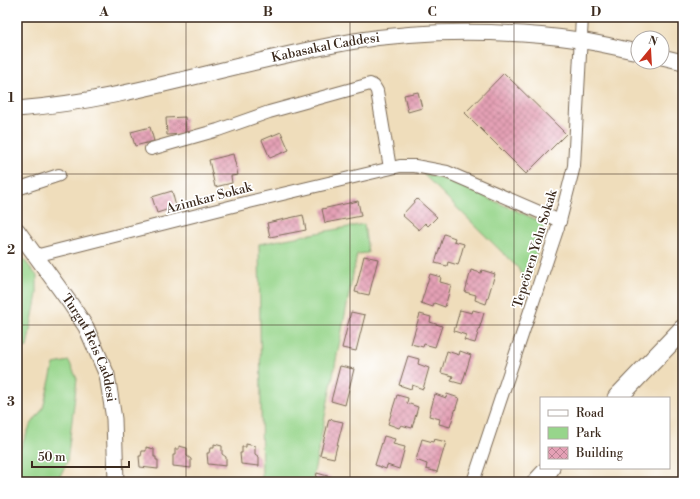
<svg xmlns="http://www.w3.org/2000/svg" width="700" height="499" font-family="'Libre Bodoni',serif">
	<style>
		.green { fill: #97d58b; stroke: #698054 }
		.building { fill: url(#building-cross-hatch) }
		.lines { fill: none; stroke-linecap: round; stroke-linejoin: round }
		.minor-casing { stroke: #7a6955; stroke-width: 14 }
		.tertiary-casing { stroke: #7a6955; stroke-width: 17 }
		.primary-casing { stroke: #7a6955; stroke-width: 21 }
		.minor { stroke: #fff; stroke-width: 12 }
		.tertiary { stroke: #fff; stroke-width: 15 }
		.primary { stroke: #fff; stroke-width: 19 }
		.grid { fill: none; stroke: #3b2a1e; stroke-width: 1; stroke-opacity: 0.55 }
		.labels { text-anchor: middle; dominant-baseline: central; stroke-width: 3.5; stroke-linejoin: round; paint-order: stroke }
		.street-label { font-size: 13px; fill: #3b2a1e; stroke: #fff }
		.neatline { fill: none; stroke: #3b2a1e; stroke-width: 1.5 }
		.grid-label { font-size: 13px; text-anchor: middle; font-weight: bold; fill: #3b2a1e }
	</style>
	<defs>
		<pattern id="building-cross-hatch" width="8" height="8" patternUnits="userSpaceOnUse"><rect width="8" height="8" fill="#e4a0b5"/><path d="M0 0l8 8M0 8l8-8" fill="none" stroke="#ba8393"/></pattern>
	</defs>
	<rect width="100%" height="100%" fill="#fff"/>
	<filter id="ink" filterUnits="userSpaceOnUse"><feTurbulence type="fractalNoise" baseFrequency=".025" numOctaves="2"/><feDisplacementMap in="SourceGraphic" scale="8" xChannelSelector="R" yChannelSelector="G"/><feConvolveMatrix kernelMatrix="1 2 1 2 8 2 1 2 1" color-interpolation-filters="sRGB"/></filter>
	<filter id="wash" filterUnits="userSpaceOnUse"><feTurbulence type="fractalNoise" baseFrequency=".012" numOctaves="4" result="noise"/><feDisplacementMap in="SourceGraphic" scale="16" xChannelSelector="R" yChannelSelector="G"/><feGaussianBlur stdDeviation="0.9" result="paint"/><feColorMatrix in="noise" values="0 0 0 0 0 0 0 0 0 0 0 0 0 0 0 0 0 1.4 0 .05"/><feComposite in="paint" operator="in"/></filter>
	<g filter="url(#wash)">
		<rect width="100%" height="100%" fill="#efddbb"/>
		<!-- green -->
		<g class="green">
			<path d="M422,173L447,180L544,223L528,287L518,268Z"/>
			<path d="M364,224L368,253L357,254L312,482H262L259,244Z"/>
			<path d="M17,251L37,276V294L27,347L17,350Z"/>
			<path d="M69,361L77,379L67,462L57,482H17V456L30,426L43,408L54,364Z"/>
		</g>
		<g id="blocks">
			<!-- building -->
			<g class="building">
				<path d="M504,73L566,134L526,174L465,113Z"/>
				<path d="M418,92L422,108L408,112L404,95Z"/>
				<path d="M185,117L186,134L167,135L166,118Z"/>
				<path d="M150,127L154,141L135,146L131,132Z"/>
				<path d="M281,132L289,150L270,158L262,140Z"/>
				<path d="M233,154L238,175L231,176L232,183L215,187L209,160Z"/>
				<path d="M172,191L176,207L157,213L152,197Z"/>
				<path d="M417,199L437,217L428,226L425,223L419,230L402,215Z"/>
				<path d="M358,201L361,216L325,223L322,209Z"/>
				<path d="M303,215L306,230L270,237L267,223Z"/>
				<path d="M444,234L455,238L454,241L464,244L458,265L448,262L447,266L435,263Z"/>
				<path d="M364,256L378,259L369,295L355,292Z"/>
				<path d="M471,270L481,273L482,270L495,274L486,304L475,300L476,295L465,292Z"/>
				<path d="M430,274L441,277L440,282L451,285L445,307L434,303L433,307L421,303Z"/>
				<path d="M460,310L472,313L473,310L484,313L475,343L464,340L466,335L454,331Z"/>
				<path d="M351,312L365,315L356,351L342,348Z"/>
				<path d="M420,314L431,317L430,322L442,326L435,347L424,344L423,347L411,344Z"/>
				<path d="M447,351L459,355L460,351L471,355L462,384L451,381L453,376L441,373Z"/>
				<path d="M408,356L419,359L418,364L429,368L423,389L412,385L411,389L399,385Z"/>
				<path d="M340,366L354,369L345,405L331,401Z"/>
				<path d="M435,394L446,398L447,394L459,398L450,427L439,424L440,419L429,416Z"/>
				<path d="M397,395L408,398L407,403L418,407L412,428L401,425L399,428L388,424Z"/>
				<path d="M329,419L343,422L334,458L320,455Z"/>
				<path d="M384,436L395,439L393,444L405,447L399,469L387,465L386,469L375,465Z"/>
				<path d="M422,439L433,442L434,439L446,442L437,472L426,469L427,464L416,460Z"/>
				<path d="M214,444L222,446V454L226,457V466L208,464L207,453H209L210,448H214Z"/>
				<path d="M246,444L255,446V454L259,457V466L241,464L240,453H242V447H246Z"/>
				<path d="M179,446L187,448V456L191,459V468L173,466V455H175V449H179Z"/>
				<path d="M146,447L154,449V457H156V460H158V469L140,467L139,456H141L142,451H146Z"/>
				<path d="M317,473L331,477L330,482H315Z"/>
			</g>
		</g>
	</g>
	<g filter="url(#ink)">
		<use href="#blocks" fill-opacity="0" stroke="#7a6955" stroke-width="1"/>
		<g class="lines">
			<defs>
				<g id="minor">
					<path d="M151,149L218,130L269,112L370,84L374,86L377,91L390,168"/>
					<path d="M17,189L59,175"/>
					<path d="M35,256L249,202L400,166H415L447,172L560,221"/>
					<path d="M473,482L560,221L574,166L582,17"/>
				</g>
				<g id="tertiary">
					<path d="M662,57L683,62"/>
					<path id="s1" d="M17,109C132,100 242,60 355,41C426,29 508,30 579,40C599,43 618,48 638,52"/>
					<path id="s2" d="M17,230L70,303L86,327L107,375L114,419L116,482"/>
				</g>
				<g id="primary">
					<path d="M617,398L683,329"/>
					<path d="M537,482L550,468"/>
				</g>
			</defs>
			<!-- minor casing -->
			<use href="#minor" class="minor-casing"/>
			<!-- tertiary casing -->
			<use href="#tertiary" class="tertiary-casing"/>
			<!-- primary casing -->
			<use href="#primary" class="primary-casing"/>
			<!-- minor -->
			<use href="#minor" class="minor"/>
			<!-- tertiary -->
			<use href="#tertiary" class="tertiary"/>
			<!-- primary -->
			<use href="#primary" class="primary"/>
		</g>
	</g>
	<!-- grid -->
	<path class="grid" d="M186,17V482M350,17V482M514,17V482M17,174H683M17,325H683"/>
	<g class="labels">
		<!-- street labels -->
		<g class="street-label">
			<text stroke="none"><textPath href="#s1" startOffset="315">Kabasakal Caddesi</textPath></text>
			<text transform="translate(209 198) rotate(-15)">Azimkar Sokak</text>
			<text transform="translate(535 249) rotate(-73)">Tepeören Yolu Sokak</text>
			<text stroke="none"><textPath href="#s2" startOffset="140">Turgut Reis Caddesi</textPath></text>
		</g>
	</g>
	<!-- margin -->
	<rect width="700" height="499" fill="none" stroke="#fff" stroke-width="44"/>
	<!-- legend -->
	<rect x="540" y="397" width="130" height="72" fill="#ffffff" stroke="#b1aaa5"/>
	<rect x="548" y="410" width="20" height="6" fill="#ffffff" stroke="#b1aaa5"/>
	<text x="576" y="417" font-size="12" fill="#3b2a1e">Road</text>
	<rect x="548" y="427" width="20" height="12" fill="#97d58b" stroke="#b1aaa5"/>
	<text x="576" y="437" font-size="12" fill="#3b2a1e">Park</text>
	<rect x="548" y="447" width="20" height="12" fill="url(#building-cross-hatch)" stroke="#b1aaa5"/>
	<text x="576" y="457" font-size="12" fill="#3b2a1e">Building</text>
	<!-- north arrow -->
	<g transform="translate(650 50) rotate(18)"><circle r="19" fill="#ffffff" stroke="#b1aaa5"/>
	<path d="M0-3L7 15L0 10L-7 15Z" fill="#c8321e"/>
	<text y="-6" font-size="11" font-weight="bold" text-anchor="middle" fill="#3b2a1e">N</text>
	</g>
	<!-- scale -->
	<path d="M32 461v6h97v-6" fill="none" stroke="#3b2a1e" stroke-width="2"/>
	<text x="38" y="461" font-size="12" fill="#3b2a1e" stroke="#ffffff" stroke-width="3" paint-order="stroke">50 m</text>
	<rect x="22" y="22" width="656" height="455" class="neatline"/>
	<g class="grid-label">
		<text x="104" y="16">A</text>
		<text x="268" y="16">B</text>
		<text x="432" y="16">C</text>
		<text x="596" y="16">D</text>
		<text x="11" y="102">1</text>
		<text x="11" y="254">2</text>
		<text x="11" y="406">3</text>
	</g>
</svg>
